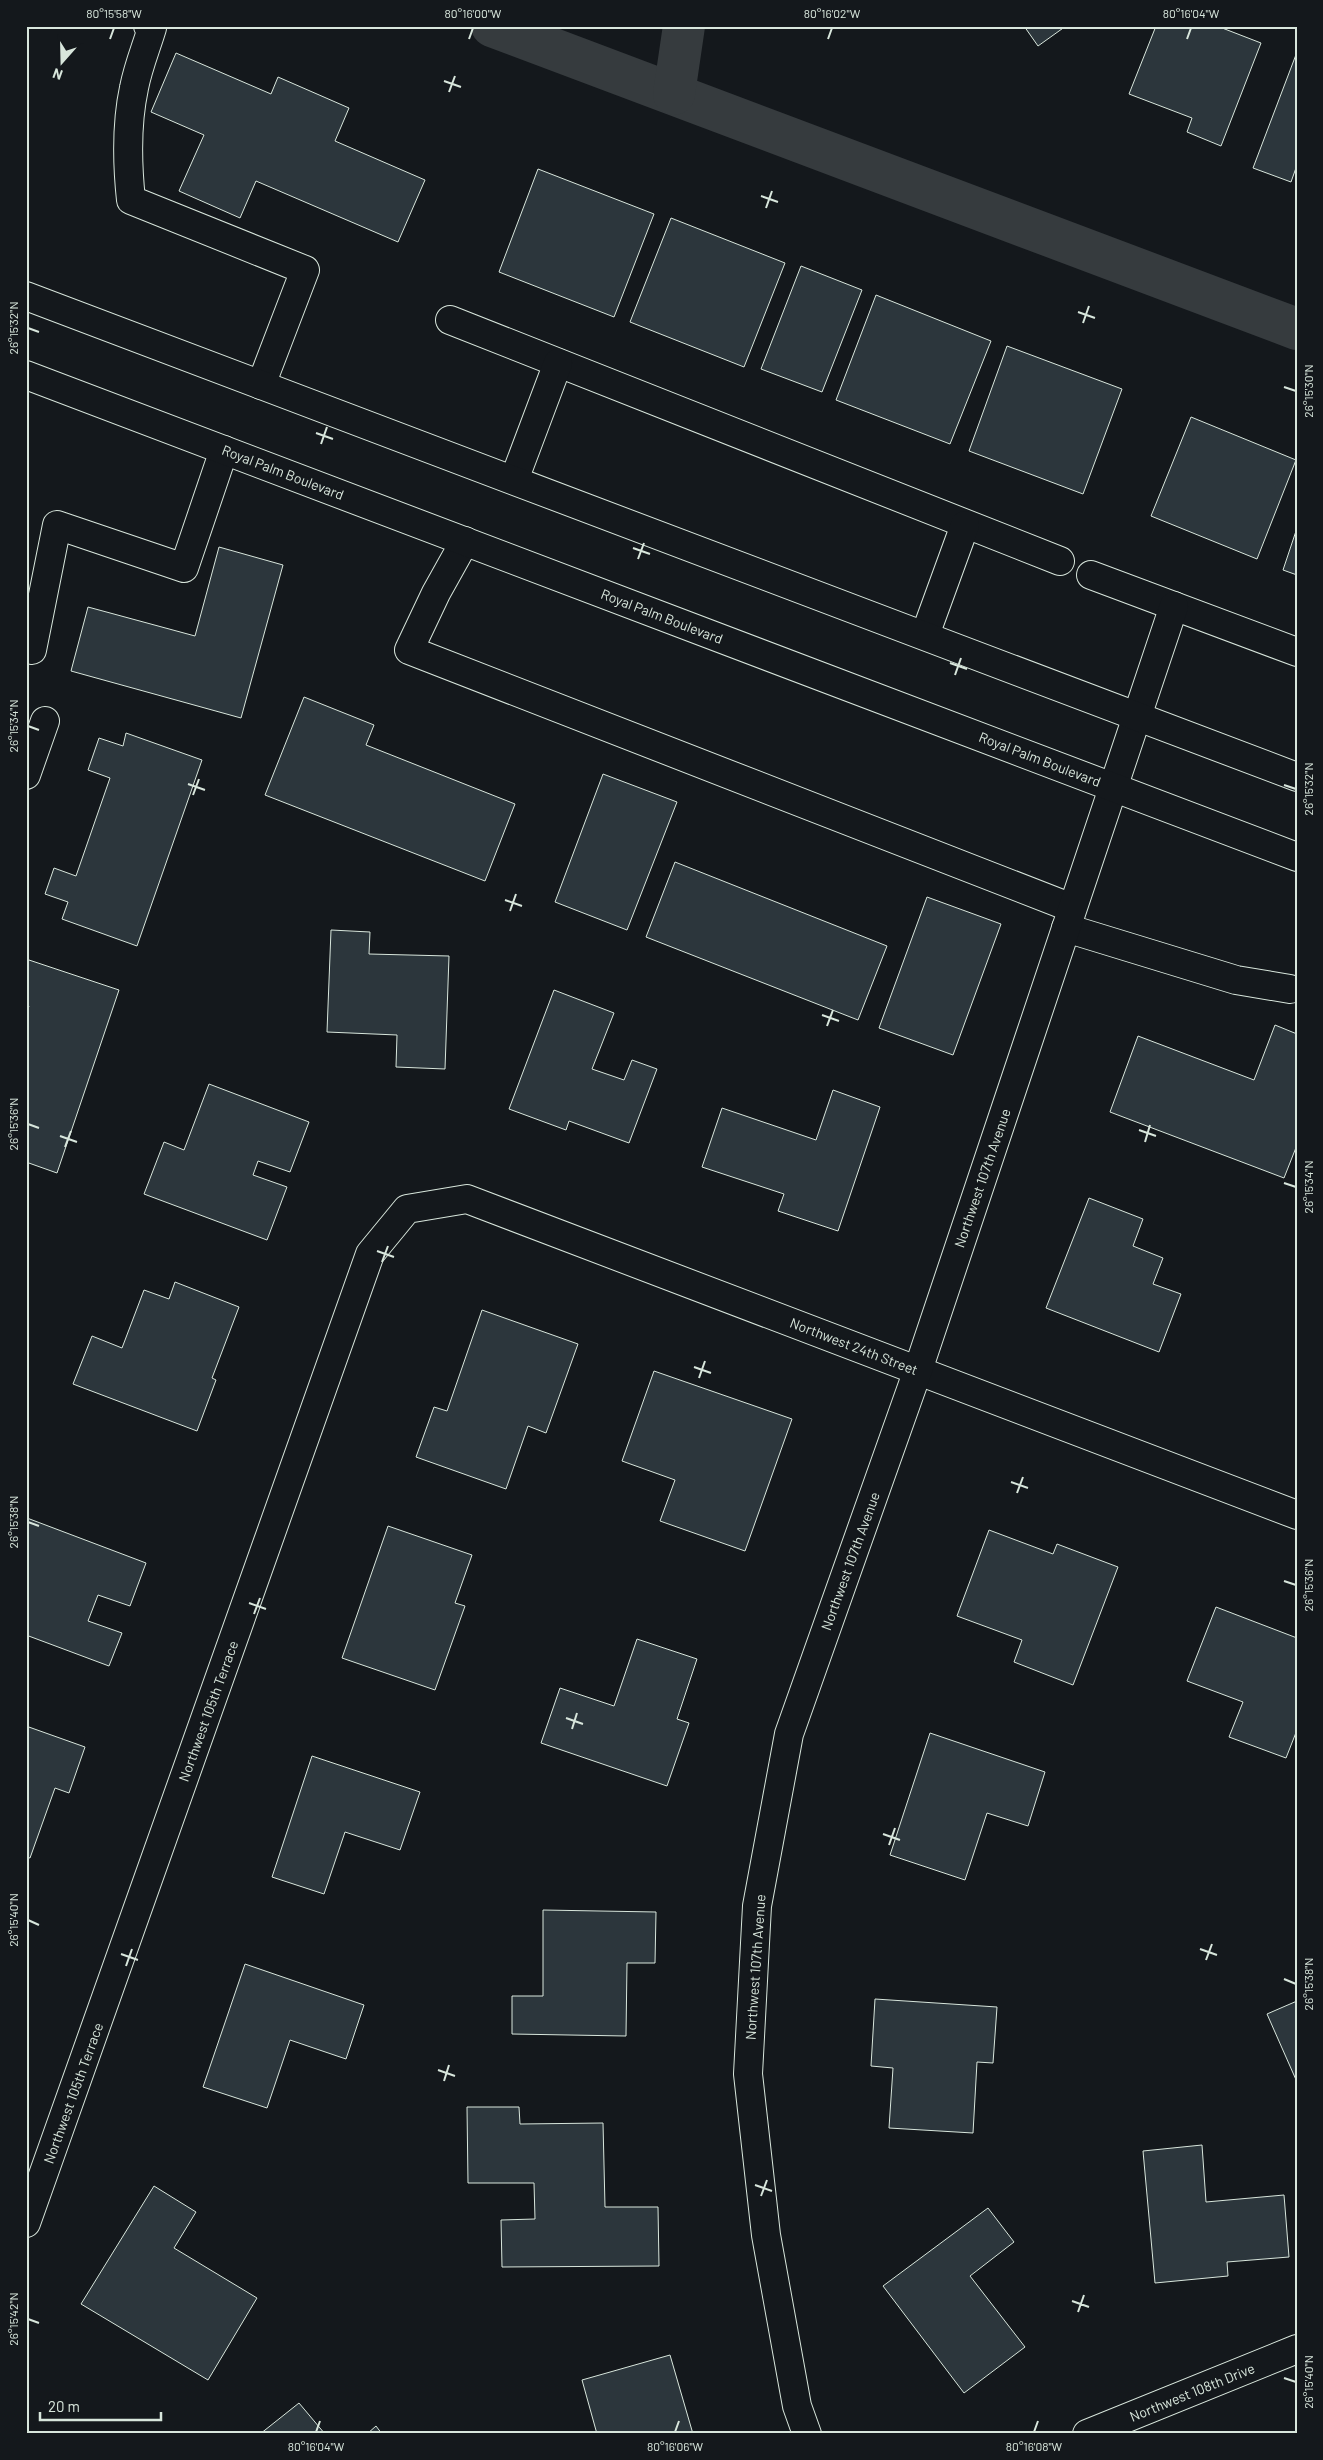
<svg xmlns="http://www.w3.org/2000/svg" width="1323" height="2460" font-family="Barlow,sans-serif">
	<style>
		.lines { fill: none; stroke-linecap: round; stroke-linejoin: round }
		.canal { stroke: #363b3e; stroke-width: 42 }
		.building { fill: #2c363c; stroke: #d8e6dc }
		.minor-casing { stroke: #d8e6dc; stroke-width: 30 }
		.major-casing { stroke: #d8e6dc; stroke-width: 30 }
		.minor { stroke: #14181c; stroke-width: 28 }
		.major { stroke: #14181c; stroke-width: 28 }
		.ticks { fill: none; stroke: #d8e6dc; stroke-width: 2 }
		.labels { text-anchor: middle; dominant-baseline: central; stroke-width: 4; stroke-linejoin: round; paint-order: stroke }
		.street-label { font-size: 14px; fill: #d8e6dc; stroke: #14181c }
		.neatline { fill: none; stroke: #d8e6dc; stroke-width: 2 }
		.ticks-label { font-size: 12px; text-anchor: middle; fill: #d8e6dc }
	</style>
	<rect width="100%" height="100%" fill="#14181c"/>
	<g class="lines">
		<!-- canal -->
		<g class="canal">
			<path d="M492,26L1297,329"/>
			<path d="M674,94L684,26"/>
		</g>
	</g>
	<!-- building -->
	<g class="building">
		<path d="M1024,26H1066L1038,46Z"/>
		<path d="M1156,26H1217L1261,43L1221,146L1187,132L1192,118L1129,94Z"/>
		<path d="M1297,52V165L1291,182L1253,168Z"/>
		<path d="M176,53L271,94L278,77L349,108L335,141L425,180L398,242L256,181L240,218L179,191L204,135L151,112Z"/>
		<path d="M538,169L654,214L614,317L499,272Z"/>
		<path d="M671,218L785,263L744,367L630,322Z"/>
		<path d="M801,266L862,290L822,392L761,369Z"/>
		<path d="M876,295L991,341L950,444L836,400Z"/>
		<path d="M1007,346L1122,389L1083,494L969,451Z"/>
		<path d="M1191,417L1296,460L1257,559L1151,516Z"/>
		<path d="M1297,528V575L1283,570Z"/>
		<path d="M219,547L283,565L241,718L71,671L88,607L195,636Z"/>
		<path d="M304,697L374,725L366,745L515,804L485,881L265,795Z"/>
		<path d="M126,733L202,760L137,946L62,919L68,902L45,894L54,868L76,876L110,778L88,770L99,738L123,746Z"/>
		<path d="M603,774L677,802L627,930L555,902Z"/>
		<path d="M675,862L887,946L858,1020L646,937Z"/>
		<path d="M927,897L1001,924L953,1055L879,1028Z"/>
		<path d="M331,930L370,932L369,954L449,956L445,1069L396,1067L397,1035L327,1032Z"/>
		<path d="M26,959L119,990L57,1173L26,1162V1014L29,1006L26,1004Z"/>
		<path d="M554,990L614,1013L592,1069L624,1080L632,1060L657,1069L629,1143L569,1121L566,1130L509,1109Z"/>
		<path d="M1275,1025L1297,1034V1145L1284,1178L1110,1112L1138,1036L1254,1080Z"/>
		<path d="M209,1084L309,1122L290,1172L258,1161L253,1175L287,1187L267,1240L144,1194L164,1142L184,1150Z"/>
		<path d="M833,1090L880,1107L838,1231L778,1211L784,1194L702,1167L722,1108L816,1140Z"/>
		<path d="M1089,1198L1143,1219L1133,1246L1163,1258L1153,1284L1181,1294L1159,1352L1046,1308Z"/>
		<path d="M175,1282L239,1307L212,1378L216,1380L197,1431L73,1384L92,1336L122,1348L144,1290L169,1299Z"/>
		<path d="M482,1310L578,1344L546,1433L528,1426L506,1489L416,1457L434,1407L447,1411Z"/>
		<path d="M654,1371L792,1419L745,1551L660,1521L675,1480L622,1461Z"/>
		<path d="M27,1518L146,1563L130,1606L98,1595L88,1621L122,1633L109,1666L26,1635Z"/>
		<path d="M388,1526L472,1555L455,1603L465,1606L435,1690L342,1658Z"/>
		<path d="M989,1530L1053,1554L1057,1544L1118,1567L1073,1685L1014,1662L1022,1640L957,1616Z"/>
		<path d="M1216,1607L1297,1638V1730L1286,1758L1229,1737L1243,1702L1187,1681Z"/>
		<path d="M637,1639L697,1659L677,1719L689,1723L667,1786L541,1743L560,1688L614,1706Z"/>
		<path d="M26,1726L85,1747L69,1793L55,1788L30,1858L26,1857Z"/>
		<path d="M930,1733L1045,1772L1028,1826L987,1813L965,1880L890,1855Z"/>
		<path d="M312,1756L420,1792L400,1850L345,1832L324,1894L272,1877Z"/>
		<path d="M543,1910L656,1912L655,1963H627L626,2036L512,2034V1996H543Z"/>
		<path d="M245,1964L364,2005L346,2059L290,2040L267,2108L203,2087Z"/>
		<path d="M875,1999L997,2007L993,2063L977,2062L973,2133L889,2128L893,2068L871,2066Z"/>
		<path d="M1297,2001V2082L1267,2014Z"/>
		<path d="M467,2107H519L520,2124L603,2123L605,2207H658L659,2266L502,2267L501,2220L535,2219L534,2183H468Z"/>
		<path d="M1202,2145L1206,2202L1284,2195L1289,2257L1227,2262L1228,2276L1155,2283L1143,2151Z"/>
		<path d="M154,2186L196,2212L174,2248L257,2298L208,2380L81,2304Z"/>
		<path d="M988,2208L1014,2242L970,2276L1025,2347L964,2393L883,2286Z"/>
		<path d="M670,2355L693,2434H597L582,2380Z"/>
		<path d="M299,2403L325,2434H260Z"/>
		<path d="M376,2426L382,2434H367Z"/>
	</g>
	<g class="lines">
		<defs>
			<g id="minor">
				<path d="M148,26L152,28C146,48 138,67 134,88C126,125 127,162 131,200L305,270L261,385"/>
				<path d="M450,320L1060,561"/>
				<path d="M514,480L558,363"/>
				<path d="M465,541L436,593L409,650L1072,908"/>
				<path d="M1091,575L1297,652"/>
				<path d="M925,635L965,525"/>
				<path d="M26,649L32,650L57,525L184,568L224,450"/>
				<path d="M26,775L45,721"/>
				<path d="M1066,928L1236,980L1290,989"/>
				<path d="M26,2223L370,1254L407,1209L467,1199L1297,1515"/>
				<path d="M807,2434L797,2406L766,2235L748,2074L757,1906L789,1734L918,1370L1174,606"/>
				<path d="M1087,2434L1297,2349"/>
			</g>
			<g id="major">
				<path d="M26,296L1297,777"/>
				<path d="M26,375L1297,857"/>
			</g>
		</defs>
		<!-- minor casing -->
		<use href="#minor" class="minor-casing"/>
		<!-- major casing -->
		<use href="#major" class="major-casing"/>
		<!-- minor -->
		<use href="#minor" class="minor"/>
		<!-- major -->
		<use href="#major" class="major"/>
	</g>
	<!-- ticks -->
	<path class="ticks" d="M110,39L114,28M469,39L473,28M828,39L832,28M1187,39L1191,28M444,81L461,87M449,92L455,76M761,196L778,202M766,208L772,191M1078,312L1095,318M1083,323L1089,306M28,328L39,332M1284,387L1296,391M316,433L333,439M321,444L327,427M633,548L650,554M638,559L644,543M950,663L967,669M955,675L961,658M28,726L39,730M188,784L205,790M1284,785L1296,789M193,795L199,779M505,900L522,906M510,911L516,894M822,1015L839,1021M827,1026L833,1010M28,1124L39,1128M1139,1130L1156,1136M60,1136L77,1142M1145,1142L1150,1125M65,1147L71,1131M1284,1183L1296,1187M377,1251L394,1257M382,1262L388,1246M694,1367L711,1373M699,1378L705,1361M1011,1482L1028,1488M1017,1493L1023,1477M28,1522L39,1526M1284,1581L1296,1585M249,1603L266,1609M254,1614L260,1598M566,1718L583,1724M572,1729L577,1713M883,1834L900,1840M889,1845L895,1828M28,1920L39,1925M1200,1949L1217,1955M121,1954L138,1960M1206,1960L1212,1944M126,1966L132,1949M1284,1979L1296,1984M438,2070L455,2076M444,2081L449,2065M755,2185L772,2191M761,2196L767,2180M1072,2301L1089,2307M1078,2312L1084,2295M28,2319L39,2323M1284,2378L1296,2382M316,2432L320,2421M675,2432L679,2421M1034,2432L1038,2421"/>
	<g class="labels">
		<!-- street labels -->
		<g class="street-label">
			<text transform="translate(283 472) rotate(21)">Royal Palm Boulevard</text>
			<text transform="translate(662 616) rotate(21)">Royal Palm Boulevard</text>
			<text transform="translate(1040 759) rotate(21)">Royal Palm Boulevard</text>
			<text transform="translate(982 1178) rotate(-71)">Northwest 107th Avenue</text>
			<text transform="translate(854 1346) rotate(21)">Northwest 24th Street</text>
			<text transform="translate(850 1561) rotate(-70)">Northwest 107th Avenue</text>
			<text transform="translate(208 1711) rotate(-70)">Northwest 105th Terrace</text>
			<text transform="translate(755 1967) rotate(-86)">Northwest 107th Avenue</text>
			<text transform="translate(73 2093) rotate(-70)">Northwest 105th Terrace</text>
			<text transform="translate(1192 2392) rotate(-22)">Northwest 108th Drive</text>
		</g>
	</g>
	<!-- border -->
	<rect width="1323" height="2460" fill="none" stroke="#14181c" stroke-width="55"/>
	<!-- north arrow -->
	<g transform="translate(62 62) rotate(200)" stroke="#14181c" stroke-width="4" paint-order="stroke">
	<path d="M0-4L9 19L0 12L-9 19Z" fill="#d8e6dc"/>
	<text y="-8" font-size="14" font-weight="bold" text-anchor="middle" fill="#d8e6dc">N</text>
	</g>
	<!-- scale -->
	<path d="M40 2412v8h121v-8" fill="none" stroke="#d8e6dc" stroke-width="2.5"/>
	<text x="48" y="2412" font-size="15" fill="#d8e6dc" stroke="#14181c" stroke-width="4" paint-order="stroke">20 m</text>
	<rect x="28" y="28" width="1268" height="2404" class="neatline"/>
	<g class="ticks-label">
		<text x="114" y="18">80°15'58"W</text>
		<text x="473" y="18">80°16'00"W</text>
		<text x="832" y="18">80°16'02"W</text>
		<text x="1191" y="18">80°16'04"W</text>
		<text transform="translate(14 328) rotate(-90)" y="4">26°15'32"N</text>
		<text transform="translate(1309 391) rotate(-90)" y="4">26°15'30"N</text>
		<text transform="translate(14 726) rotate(-90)" y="4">26°15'34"N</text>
		<text transform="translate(1309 789) rotate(-90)" y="4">26°15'32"N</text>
		<text transform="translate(14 1124) rotate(-90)" y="4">26°15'36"N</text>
		<text transform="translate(1309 1187) rotate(-90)" y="4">26°15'34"N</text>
		<text transform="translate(14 1522) rotate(-90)" y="4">26°15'38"N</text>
		<text transform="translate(1309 1585) rotate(-90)" y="4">26°15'36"N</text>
		<text transform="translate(14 1920) rotate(-90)" y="4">26°15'40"N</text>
		<text transform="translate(1309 1984) rotate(-90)" y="4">26°15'38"N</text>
		<text transform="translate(14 2319) rotate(-90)" y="4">26°15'42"N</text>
		<text transform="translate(1309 2382) rotate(-90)" y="4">26°15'40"N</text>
		<text x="316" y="2451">80°16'04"W</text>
		<text x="675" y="2451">80°16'06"W</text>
		<text x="1034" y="2451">80°16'08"W</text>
	</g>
</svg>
